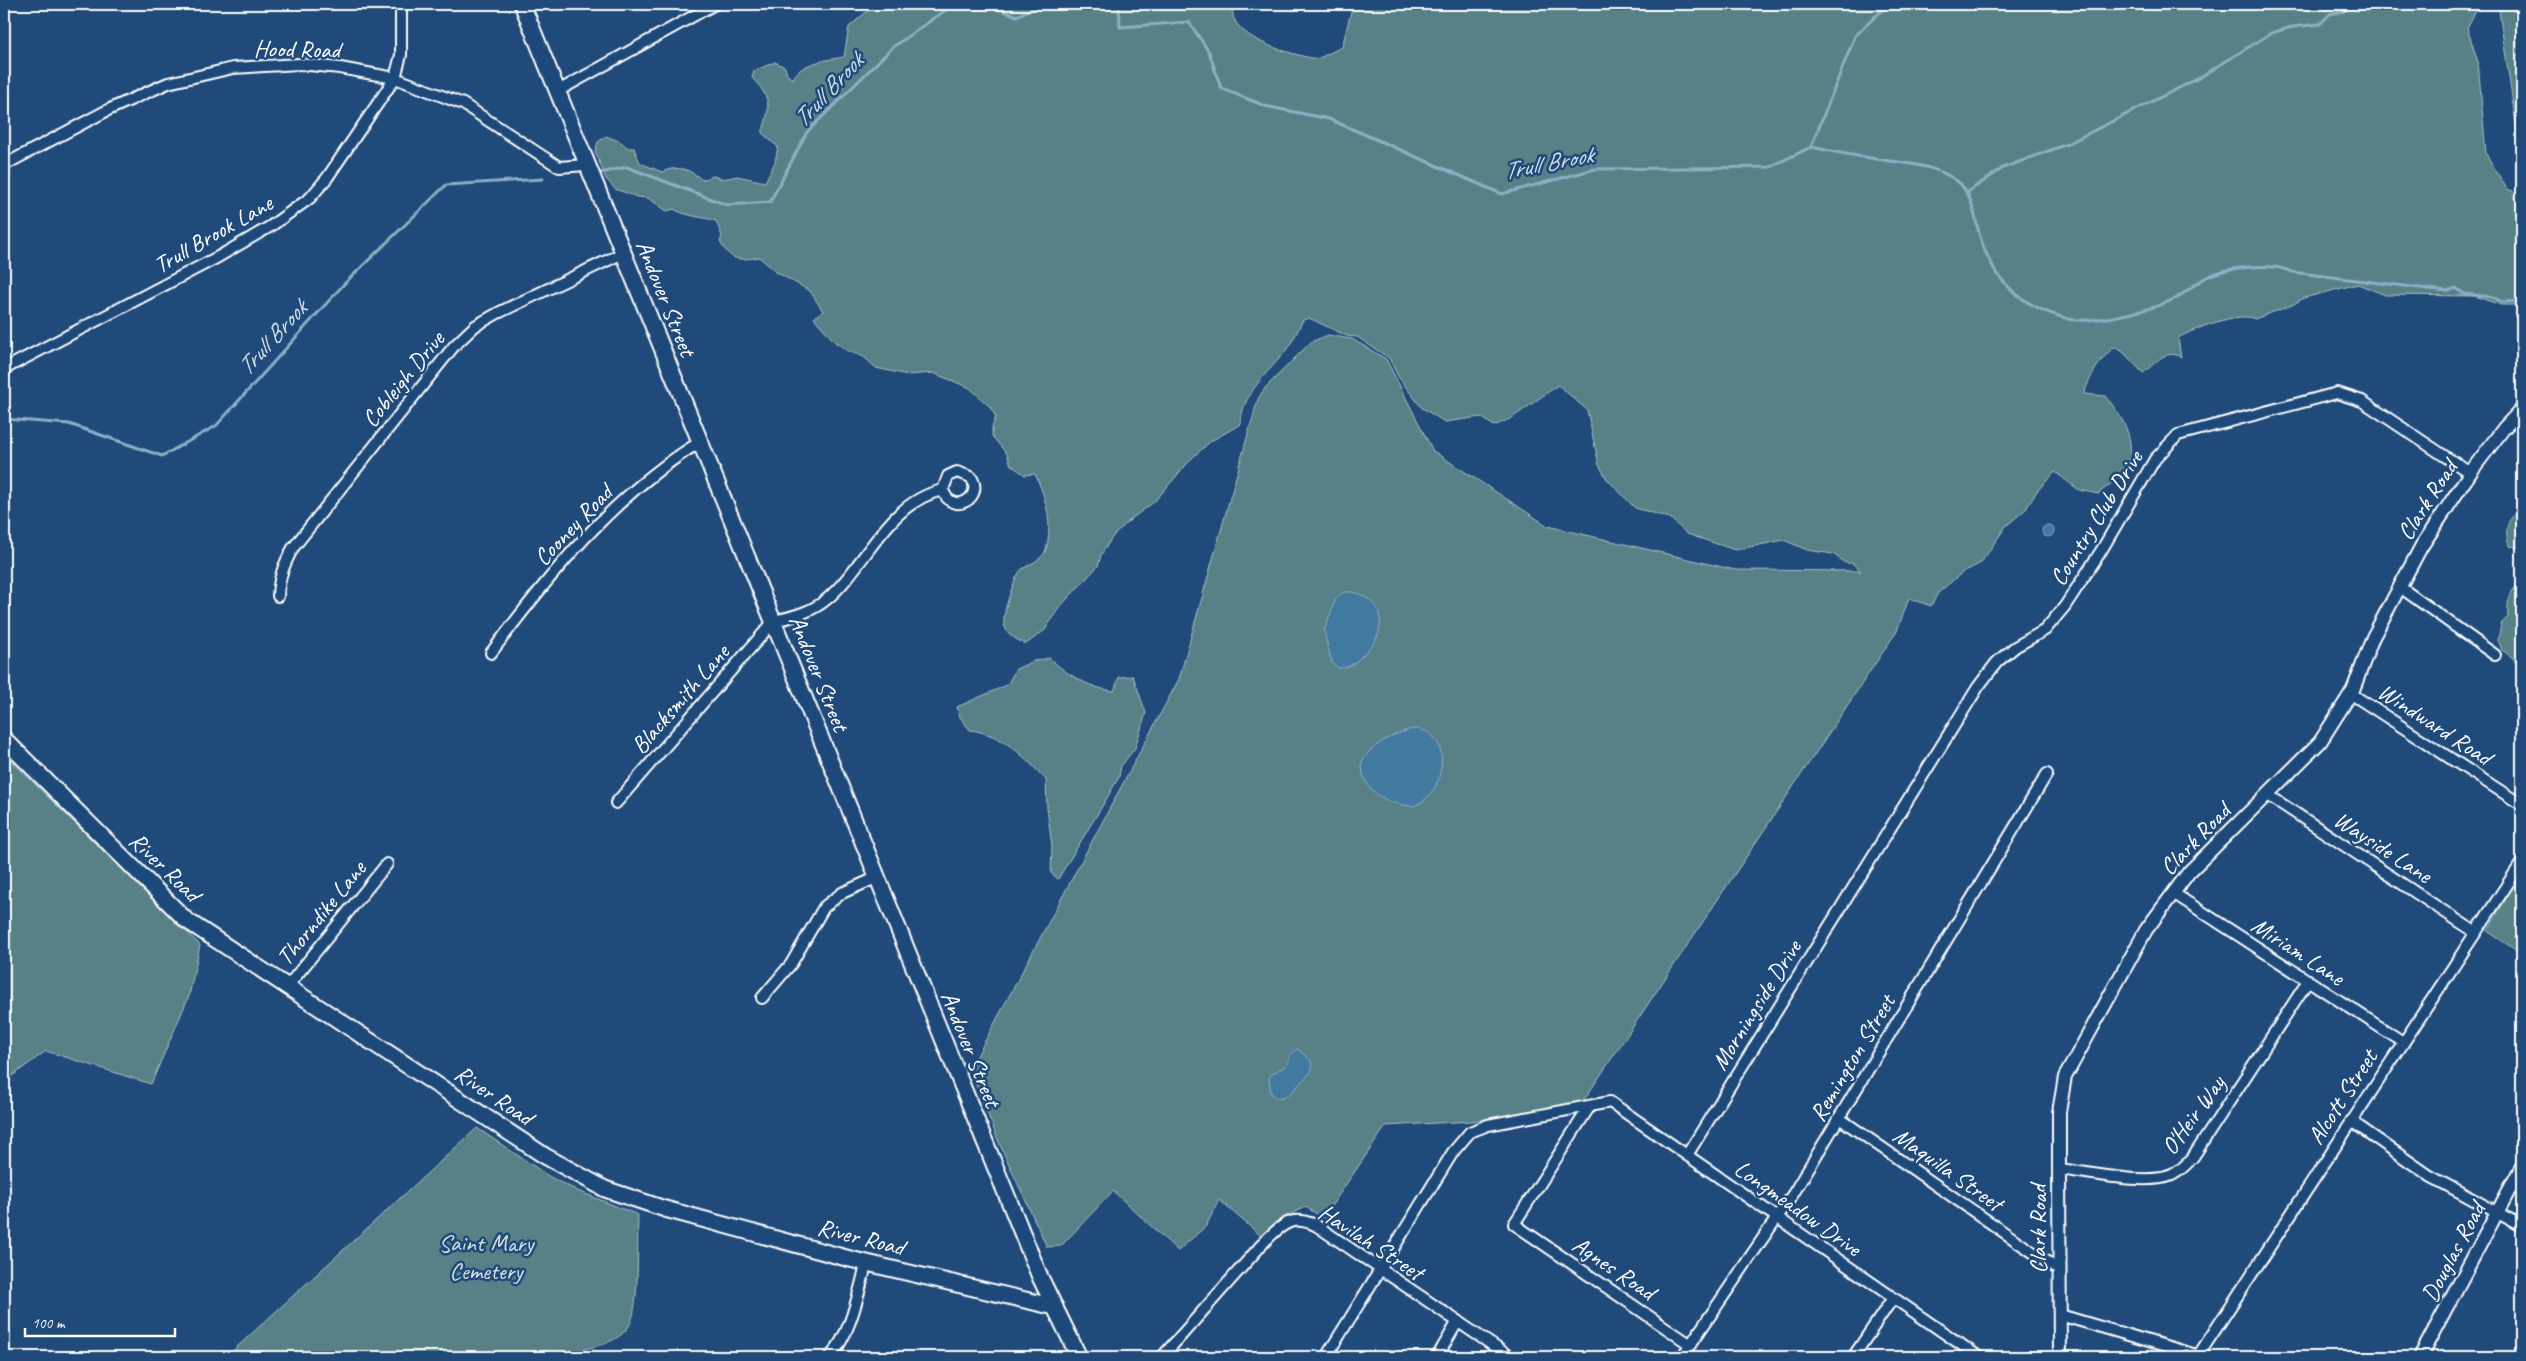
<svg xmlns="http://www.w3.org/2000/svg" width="2526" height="1361" font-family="Caveat,sans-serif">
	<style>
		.green { fill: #598187; stroke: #acc0c3 }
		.water { fill: #42799f; stroke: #8eafc5 }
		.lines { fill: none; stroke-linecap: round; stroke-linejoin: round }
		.stream { stroke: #8eafc5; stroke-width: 3 }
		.minor-casing { stroke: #fff; stroke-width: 14 }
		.tertiary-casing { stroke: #fff; stroke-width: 16 }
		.secondary-casing { stroke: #fff; stroke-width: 19 }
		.minor { stroke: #1f4a7a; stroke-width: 10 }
		.tertiary { stroke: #1f4a7a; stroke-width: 12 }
		.secondary { stroke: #1f4a7a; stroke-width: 15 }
		.labels { text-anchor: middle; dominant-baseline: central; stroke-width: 5; stroke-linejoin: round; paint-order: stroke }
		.street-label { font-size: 24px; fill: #fff; stroke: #1f4a7a }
		.park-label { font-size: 24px; fill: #d6e0e1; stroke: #1f4a7a }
		.water-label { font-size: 25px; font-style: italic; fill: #d0dee7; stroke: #1f4a7a }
	</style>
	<rect width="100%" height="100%" fill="#1f4a7a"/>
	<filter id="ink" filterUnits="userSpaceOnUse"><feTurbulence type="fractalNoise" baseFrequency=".02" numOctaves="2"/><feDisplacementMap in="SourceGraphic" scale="10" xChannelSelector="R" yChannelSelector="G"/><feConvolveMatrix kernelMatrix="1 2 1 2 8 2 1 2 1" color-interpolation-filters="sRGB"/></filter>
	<g filter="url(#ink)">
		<!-- green -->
		<g class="green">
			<path d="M875,4H1234C1222,37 1293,55 1317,59L1342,47L1353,4H2479L2467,28L2478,62L2486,154L2507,189L2513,191L2522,219V305H2501L2474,296L2385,295L2358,284L2304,298L2292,305L2255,319C2238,311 2194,329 2178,338L2181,357C2164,348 2156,364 2143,373L2123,352L2114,347C2100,360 2090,375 2084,394L2105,396C2121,414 2139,442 2126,467C2121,478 2106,487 2098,494L2079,490L2055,472L2037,491L2026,509L2006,526L1981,563L1963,572L1938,593L1931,606L1909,598L1897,631L1582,1103L1472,1121L1386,1126L1323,1218L1306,1207L1277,1221L1261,1236L1219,1200L1206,1226L1178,1251L1113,1191L1061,1246L1047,1247L1000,1145L970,1069L1179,679L1258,399L1265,388L1311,342L1328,335L1352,339L1386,359L1433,451L1548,526L1735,570L1861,571L1852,563H1845L1833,554L1807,550L1784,540L1735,550L1687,534L1670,518L1635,508L1607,479L1599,465L1587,410L1558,385L1512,418L1494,426L1481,417L1445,422L1422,408L1399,378L1389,358L1357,337L1347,336L1309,318L1303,320C1298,331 1291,344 1284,353C1266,375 1241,395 1241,424L1211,441L1193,457L1154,502L1131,519L1113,536L1101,555L1098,566L1059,608L1045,630L1026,644C1017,640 1006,635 1004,624C1002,615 1014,577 1021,570C1028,565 1041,560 1045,552C1054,526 1046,498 1035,474L1025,475L1011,465L1007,454L992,436V427L996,417L990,407L970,388L933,373L908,375L876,368L864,357L848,351L835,342L814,318L823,311L810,291L776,272L759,257C738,261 731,261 720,242L722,236L716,221C704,217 684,216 674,209L667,211L648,198L637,197L615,189L606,179L595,151L598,142L606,136L621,142L628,148H634L640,163L662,172C678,165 690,169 702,180L713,176L724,179L737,176L765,182L775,162L778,147L762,133C771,107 771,97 752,78L754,71L775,62L785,67L787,75L793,79C800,62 828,60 844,57L849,27Z"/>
			<path d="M2498,4H2522V162L2520,151Z"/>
			<path d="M2522,508V548L2509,546C2504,528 2507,519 2522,508Z"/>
			<path d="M2522,581V675L2513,658L2502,650L2498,640L2501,624L2508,617C2507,601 2509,591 2522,581Z"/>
			<path d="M1049,658C1068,675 1089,688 1114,691L1119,677L1133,676L1146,713L1135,748L1121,766L1119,777L1104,803L1058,879L1051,873L1052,846L1047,809L1046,780C1024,756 1003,734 970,730L960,717L957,707L1007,685L1016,669L1034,661Z"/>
			<path d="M4,754L200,945L189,996L151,1084L46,1051L4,1082Z"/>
			<path d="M2522,872V954L2487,931Z"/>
			<path d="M477,1128L550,1177L578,1191L638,1215C637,1238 640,1310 629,1326C617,1345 587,1348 567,1353L563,1357H226Z"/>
		</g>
		<!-- water -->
		<g class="water">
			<circle cx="2048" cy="531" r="6"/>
			<path d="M1344,592C1365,590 1386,609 1379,631C1377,641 1370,647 1364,654C1356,662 1349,669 1338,668L1332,663L1324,631L1336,598Z"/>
			<path d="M1413,729C1457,729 1445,801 1411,806C1385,804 1361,790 1362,762C1370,745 1395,733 1413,729Z"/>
			<path d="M1298,1049L1311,1061L1312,1071L1288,1096L1278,1099L1271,1093L1269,1078L1272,1074L1287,1065L1291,1054Z"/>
		</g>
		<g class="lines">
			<!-- stream -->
			<g class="stream">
				<path d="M985,4L1017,16L1041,4"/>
				<path d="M1119,4L1120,27L1189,22L1209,52L1221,88L1265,106L1329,119L1502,194L1595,169L1770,167L1811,147L1855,36L1882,10L1883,4"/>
				<path d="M1811,147C1830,151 1850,155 1870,158C1899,163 1933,163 1957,181C1970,191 1974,210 1977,225C1989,277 2017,306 2069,319C2093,324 2154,310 2176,298C2187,292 2196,282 2207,277C2226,267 2274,262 2292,272L2428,289L2448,291L2456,288L2464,294L2493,297L2502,302L2522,301"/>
				<path d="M600,173L627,167L727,205L770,202L807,132L893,47L954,4"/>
				<path d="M1966,193L2003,168L2067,144L2199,78L2271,33L2292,27L2320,24L2330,14L2345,11L2352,4"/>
				<path d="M4,419L69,424L162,456L216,426L344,284L446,185L543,179"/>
			</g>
			<defs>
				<g id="minor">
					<path d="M558,91L715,4"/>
					<path d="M4,165L108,110L168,83L233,68L299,64L340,68L395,78L463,104L559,167L586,165"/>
					<path d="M4,369L218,257L271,226L310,198L327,178L395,78L401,55V4"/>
					<path d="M2400,587L2495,655"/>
					<path d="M278,596C279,577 284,564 293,548L454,346L475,326L498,313L623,253"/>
					<path d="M491,653C550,574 614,494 700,442"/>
					<path d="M2350,693L2522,805"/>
					<path d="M2268,795L2475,932"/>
					<path d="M616,803L774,621C792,617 812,612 827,599C866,566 888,501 943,490C951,516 985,499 971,477L957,472L948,476L943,490"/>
					<path d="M2173,893L2403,1042"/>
					<path d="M287,987L387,864"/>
					<path d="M762,998L791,964L824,907L842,893L878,877"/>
					<path d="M1590,1106L1514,1224L1691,1345"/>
					<path d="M1839,1118L2060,1271"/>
					<path d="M2351,1121L2430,1176L2522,1226"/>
					<path d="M1687,1155L1978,687L1997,662L2015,647L2045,630L2065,606L2101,551L2155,459L2178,435L2337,393L2362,401L2470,473"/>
					<path d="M2059,1169C2087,1172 2147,1186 2172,1175C2180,1171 2187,1164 2193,1157L2308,981"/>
					<path d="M2060,1315L2203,1357"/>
					<path d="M2198,1356L2522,862"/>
					<path d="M830,1357C852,1332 858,1293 867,1262"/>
					<path d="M1162,1357L1265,1241C1282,1224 1293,1214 1317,1226L1510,1357"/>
					<path d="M1326,1357L1453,1152L1470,1132L1488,1125L1610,1102L1979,1357"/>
					<path d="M1437,1357L1458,1321"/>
					<path d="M1682,1357L1793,1194L2047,774"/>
					<path d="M1853,1357L1893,1298"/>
				</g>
				<g id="tertiary">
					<path d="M2060,1357L2059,1169V1112L2065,1077L2146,930L2189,872L2320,742L2353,690L2373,637L2421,547L2472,470L2504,428L2522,409"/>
					<path d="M2420,1357L2522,1166"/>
				</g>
				<g id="secondary">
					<path d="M522,4L1040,1277L1079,1357"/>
					<path d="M4,739L186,920L545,1156L605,1189L665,1209L850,1259L1055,1307"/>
				</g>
			</defs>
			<!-- minor casing -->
			<use href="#minor" class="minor-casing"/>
			<!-- tertiary casing -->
			<use href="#tertiary" class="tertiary-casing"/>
			<!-- secondary casing -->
			<use href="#secondary" class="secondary-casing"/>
			<!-- minor -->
			<use href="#minor" class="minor"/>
			<!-- tertiary -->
			<use href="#tertiary" class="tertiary"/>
			<!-- secondary -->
			<use href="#secondary" class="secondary"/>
		</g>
	</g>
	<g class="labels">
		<!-- street labels -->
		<g class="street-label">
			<text transform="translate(297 49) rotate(1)">Hood Road</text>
			<text transform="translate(213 234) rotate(-30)">Trull Brook Lane</text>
			<text transform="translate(666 298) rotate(68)">Andover Street</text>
			<text transform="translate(403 379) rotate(-51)">Cobleigh Drive</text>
			<text transform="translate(2427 500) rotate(-57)">Clark Road</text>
			<text transform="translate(2096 518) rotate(-58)">Country Club Drive</text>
			<text transform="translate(573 525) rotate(-46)">Cooney Road</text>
			<text transform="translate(819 673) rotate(68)">Andover Street</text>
			<text transform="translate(680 699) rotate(-49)">Blacksmith Lane</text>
			<text transform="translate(2435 724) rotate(33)">Windward Road</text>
			<text transform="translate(2195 839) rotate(-46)">Clark Road</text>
			<text transform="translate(2383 847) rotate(33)">Wayside Lane</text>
			<text transform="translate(165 867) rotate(44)">River Road</text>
			<text transform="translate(321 913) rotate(-51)">Thorndike Lane</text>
			<text transform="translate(2298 951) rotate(33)">Miriam Lane</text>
			<text transform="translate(1756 1005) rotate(-58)">Morningside Drive</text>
			<text transform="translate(971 1049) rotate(68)">Andover Street</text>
			<text transform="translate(1852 1058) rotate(-59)">Remington Street</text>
			<text transform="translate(494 1095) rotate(34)">River Road</text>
			<text transform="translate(2342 1097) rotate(-57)">Alcott Street</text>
			<text transform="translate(2193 1115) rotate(-54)">O'Heir Way</text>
			<text transform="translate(1948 1169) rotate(35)">Maquilla Street</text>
			<text transform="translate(1798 1208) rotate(35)">Longmeadow Drive</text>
			<text transform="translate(2038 1229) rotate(-90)">Clark Road</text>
			<text transform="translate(861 1237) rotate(14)">River Road</text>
			<text transform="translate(1371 1242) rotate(33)">Havilah Street</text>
			<text transform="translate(2453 1252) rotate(-62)">Douglas Road</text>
			<text transform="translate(1614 1268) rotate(34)">Agnes Road</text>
		</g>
		<!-- park labels -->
		<g class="park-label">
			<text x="486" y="1243">Saint Mary<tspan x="486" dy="28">Cemetery</tspan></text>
		</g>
		<!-- water labels -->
		<g class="water-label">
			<text transform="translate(828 90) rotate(-47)">Trull Brook</text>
			<text transform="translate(1548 163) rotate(-11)">Trull Brook</text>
			<text transform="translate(272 338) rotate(-48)">Trull Brook</text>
		</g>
	</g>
	<!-- margin -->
	<rect width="2526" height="1361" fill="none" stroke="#1f4a7a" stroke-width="20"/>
	<rect x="10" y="10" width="2506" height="1341" fill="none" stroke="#fff" stroke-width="2" filter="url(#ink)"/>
	<!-- scale -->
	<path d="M25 1328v8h150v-8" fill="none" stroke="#ffffff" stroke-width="2.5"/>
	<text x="32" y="1328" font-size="15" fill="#ffffff" stroke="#1f4a7a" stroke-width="4" paint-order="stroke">100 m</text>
</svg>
